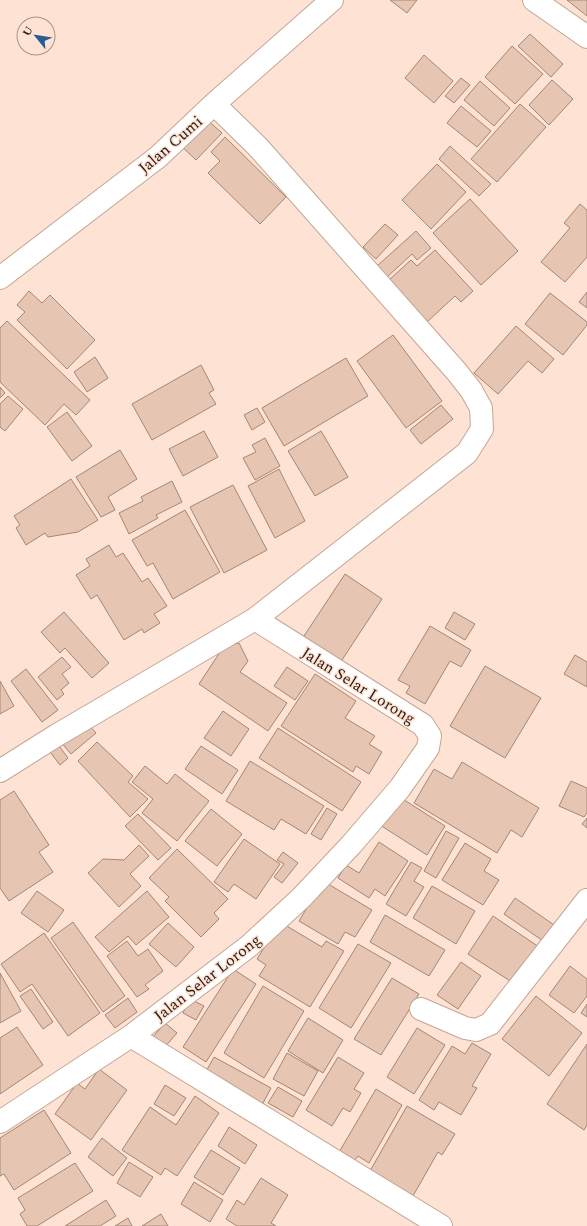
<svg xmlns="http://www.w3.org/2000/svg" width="587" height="1226" font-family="Spectral,serif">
<rect width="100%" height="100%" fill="#fee3d4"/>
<path fill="#e6c5b3" stroke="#a48675" d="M390,0H417L407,13Z
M567,0H587V16Z
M530,34L563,64L551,77L518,46Z
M512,46L543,74L515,104L485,77Z
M424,55L453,81L434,103L405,78Z
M461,78L470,85L454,103L445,96Z
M552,80L573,99L549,125L529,105Z
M480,81L510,108L494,126L464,100Z
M520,104L546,127L497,182L471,159Z
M461,106L491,131L477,147L447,123Z
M204,117L222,133L196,160L179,144Z
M225,137L286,197L260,224L208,173L220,161L211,152Z
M450,146L491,184L479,196L439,159Z
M437,164L466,192L431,229L402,200Z
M470,199L518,251L481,285L433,233Z
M580,204L587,210V257L565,282L541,262L570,228L564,223Z
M385,224L398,235L376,259L363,247Z
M416,231L431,248L417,260L412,254L387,277L377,266Z
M435,250L473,291L461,302L455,296L427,322L389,280L411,260L417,266Z
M29,291L42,303L50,295L95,340L67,369L17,320L25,312L17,305Z
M587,292V308L579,302Z
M550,293L587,322V325L563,355L525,324Z
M7,321L90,400L76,415L64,404L45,425L0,382V328Z
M516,326L554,359L542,373L528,361L498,394L474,373Z
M393,335L442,401L406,428L357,361Z
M95,357L108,378L87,392L74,372Z
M346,358L368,396L284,446L262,408Z
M201,365L214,390L209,393L216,404L152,440L132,404Z
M0,387L5,393L0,398Z
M8,396L23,409L5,431L0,427V404Z
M441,405L453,419L421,444L410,430Z
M257,408L265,422L252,430L244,415Z
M67,412L92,446L72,461L47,427Z
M204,431L218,457L183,476L169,449Z
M321,431L348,477L315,496L288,451Z
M265,438L280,466L255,480L243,458L256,452L252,445Z
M120,450L137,479L108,497L115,510L101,517L76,477Z
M279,469L305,521L275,538L248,486Z
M71,479L98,520L78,532L48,537L45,533L26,545L16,528L20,525L14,516Z
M172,481L182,502L156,515L158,518L129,534L119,513L143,501L141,497Z
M233,485L267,550L224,573L190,507Z
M185,510L220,572L173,599L153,563L147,566L132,540Z
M109,545L116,557L123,553L142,582L148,578L167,606L154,614L160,623L144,633L142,629L124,640L97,595L91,599L76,575L90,566L86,559Z
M345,574L382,599L340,663L302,639Z
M64,612L109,663L92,678L65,648L60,653L41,632Z
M454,612L475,624L465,640L445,628Z
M430,626L471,650L461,667L450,661L425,704L406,693L410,686L398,680Z
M239,643L248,661L240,672L287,703L268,731L199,684L224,646Z
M575,655L587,662V687L564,674Z
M62,657L71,667L62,674L69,683L61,690L64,694L57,700L38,677Z
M485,666L541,698L505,758L450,726Z
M287,667L308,681L295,700L274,686Z
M26,669L58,710L42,722L11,681Z
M315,674L356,701L345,718L375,736L369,744L382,752L369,774L356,766L353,772L281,726Z
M0,681L14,706L0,714Z
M223,711L249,729L231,756L204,738Z
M85,721L96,733L71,754L60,741Z
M278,728L361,782L342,811L259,758Z
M56,742L68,758L60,765L47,748Z
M97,742L133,776L128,782L148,799L130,817L78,761Z
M201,746L238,770L222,794L185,769Z
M250,761L324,806L306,834L281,819L274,830L226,801Z
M462,762L539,808L522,837L511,830L497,853L414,803L434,769L452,779Z
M145,766L167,784L175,774L209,801L177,841L142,813L153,799L132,782Z
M571,781L587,788V813L584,817L559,806Z
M14,791L49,845L39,852L53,872L9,901L0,888V800Z
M398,796L445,826L427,855L380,825Z
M327,808L337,814L321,840L311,834Z
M211,809L242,834L217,866L185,841Z
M138,814L171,848L158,860L125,826Z
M587,818V828L582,824Z
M446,831L459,838L436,878L424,871Z
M244,839L280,864L256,899L234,884L228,892L214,882Z
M379,842L408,861L385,896L375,889L369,898L338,878L346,865L359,873Z
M465,843L491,859L484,871L499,880L483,905L442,880Z
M139,845L149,856L130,874L141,886L119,907L88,873L103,859L124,860Z
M177,849L228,899L214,913L219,919L201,937L165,901L169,897L149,878Z
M283,852L298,863L282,883L274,877L284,864L277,860Z
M411,862L422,868L414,881L424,887L406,916L386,904Z
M323,881L372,910L355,937L345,932L338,944L299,921Z
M432,886L475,911L456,944L413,918Z
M37,891L64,910L48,932L21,913Z
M147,891L169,917L136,945L128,936L109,952L95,937Z
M515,898L557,927L546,943L504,914Z
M385,915L445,950L429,976L370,942Z
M493,916L542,949L518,986L468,954Z
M73,922L125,996L103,1012L51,938Z
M280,922L322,947L326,941L344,951L310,1007L259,976L266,965L257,959Z
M168,923L194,947L176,967L149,944Z
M44,933L100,1013L68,1036L32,984L20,992L1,964Z
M127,941L138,956L148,949L163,971L145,985L149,989L137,997L107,956Z
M358,944L391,963L351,1028L319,1008Z
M461,962L481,976L458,1009L437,995Z
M570,966L587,979V996L574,1013L549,995Z
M233,969L256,984L206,1062L183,1047Z
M0,973L21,1011L0,1023Z
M392,978L419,994L381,1055L354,1039Z
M263,986L304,1011L264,1078L224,1053Z
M31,989L53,1022L43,1029L20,996Z
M536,996L582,1033L549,1076L502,1039Z
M128,998L137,1012L115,1028L105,1015Z
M190,999L204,1006L196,1020L183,1013Z
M587,1004V1017L581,1013Z
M308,1018L343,1040L323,1073L288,1051Z
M165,1023L177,1033L164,1048L152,1038Z
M17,1027L43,1065L0,1094V1038Z
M417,1028L445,1045L414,1094L387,1077Z
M472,1043L491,1054L472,1086L477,1088L461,1115L439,1102L434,1110L419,1100L452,1046L465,1054Z
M587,1044V1125L584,1130L547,1104Z
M287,1053L318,1071L304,1096L273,1079Z
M214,1057L271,1088L261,1107L204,1075Z
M338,1057L364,1073L354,1089L361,1093L350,1112L343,1108L332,1126L306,1110Z
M99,1069L127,1090L91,1140L55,1114L77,1083L85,1089Z
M165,1085L186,1098L174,1116L154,1104Z
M278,1087L302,1101L293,1117L268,1103Z
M376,1089L402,1105L369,1163L358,1156L353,1163L338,1154Z
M195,1096L219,1113L177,1176L165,1168L161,1175L122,1150L150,1107L176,1125Z
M407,1106L455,1134L442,1155L438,1152L413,1196L370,1171Z
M44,1110L71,1153L14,1190L4,1174L0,1176V1138Z
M229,1127L257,1145L245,1164L218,1146Z
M102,1138L127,1158L113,1176L88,1157Z
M211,1150L240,1168L223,1195L194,1177Z
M129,1162L153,1177L140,1197L117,1183Z
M75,1163L93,1191L37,1226H27L20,1214L25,1210L18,1198Z
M261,1178L288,1195L271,1223L276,1226H237L226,1219L237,1200L244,1205Z
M194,1182L223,1200L210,1222L181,1204Z
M106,1200L116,1216L100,1226H65Z
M161,1214L168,1226H142Z
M128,1218L132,1226H115Z"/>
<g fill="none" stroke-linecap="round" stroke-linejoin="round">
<g stroke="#c4a593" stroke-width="24">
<path id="minor" d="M534,0L587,37
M214,104L258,147L456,371L471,390L481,408L482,429L467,453L255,619
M0,278L158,157L214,104L332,0
M0,771L57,735L255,619L423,725L430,736L428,748L400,788L351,845L301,898L249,946L131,1036
M421,1009L465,1028L476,1030L490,1024L587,900
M0,1122L131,1036L441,1226"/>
</g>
<use href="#minor" stroke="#fff" stroke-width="22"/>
</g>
<g text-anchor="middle" stroke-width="3" stroke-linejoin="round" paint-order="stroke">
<g font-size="16" fill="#2a1e17" stroke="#fee3d4">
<text transform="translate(170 144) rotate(-41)" y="6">Jalan Cumi</text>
<text transform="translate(359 685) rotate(32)" y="6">Jalan Selar Lorong</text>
<text transform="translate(207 977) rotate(-38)" y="6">Jalan Selar Lorong</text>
</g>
</g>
<g transform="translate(36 36) rotate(300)"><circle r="19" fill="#fee3d4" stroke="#a99488"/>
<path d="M0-3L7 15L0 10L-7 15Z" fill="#255d95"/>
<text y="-6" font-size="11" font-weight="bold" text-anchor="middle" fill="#2a1e17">U</text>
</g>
</svg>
